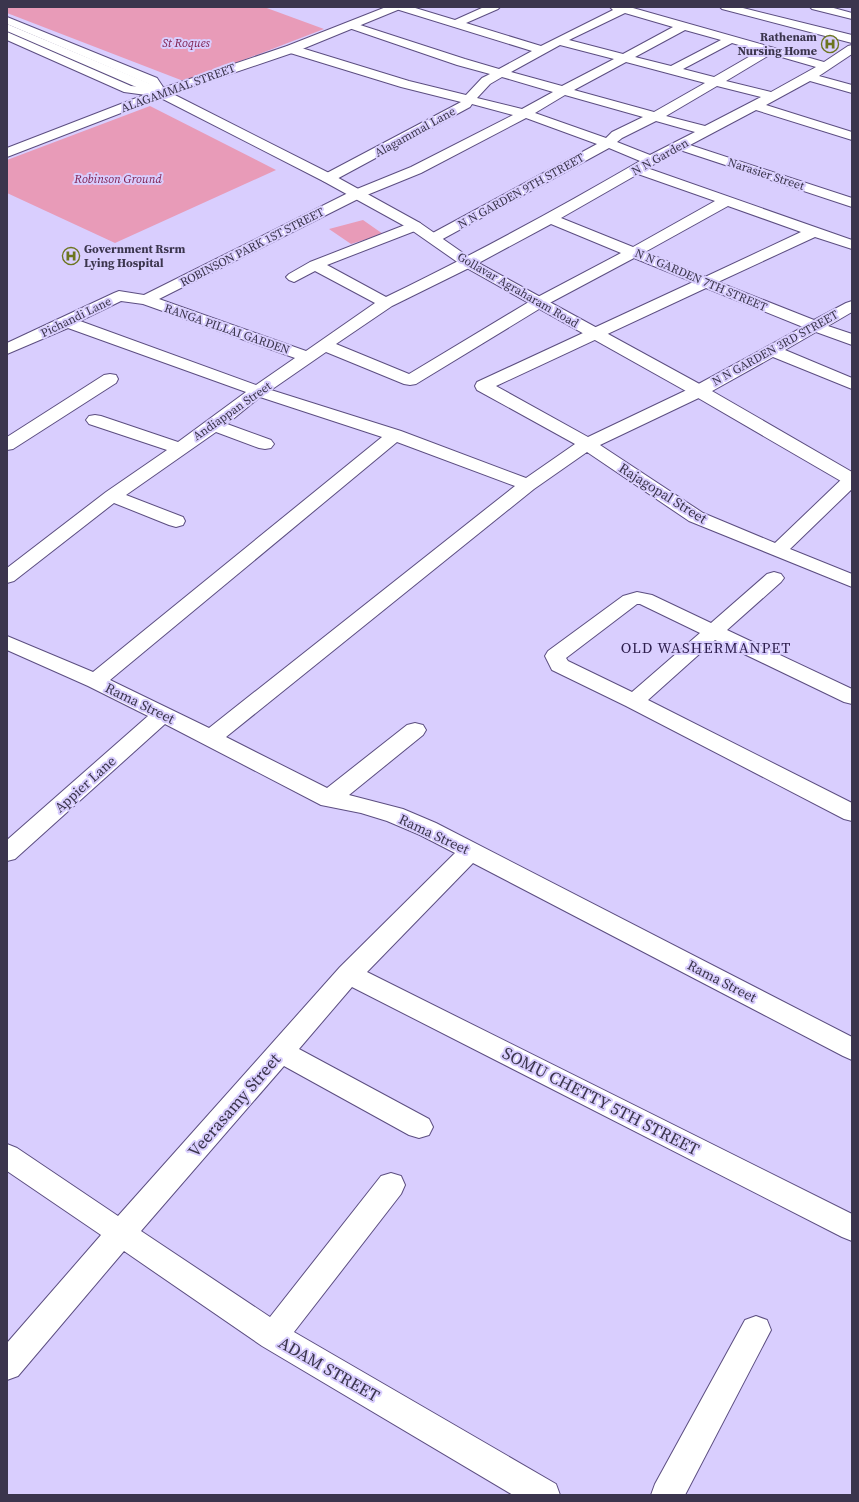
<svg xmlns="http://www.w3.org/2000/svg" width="859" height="1502" font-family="'Source Serif 4',serif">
<rect width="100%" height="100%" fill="#d9cefe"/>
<path fill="#e89bb8" d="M7,7H264L324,29L186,82L7,13Z
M150,106L276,170L115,243L7,193V160Z
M363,220L383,234L351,244L329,229Z"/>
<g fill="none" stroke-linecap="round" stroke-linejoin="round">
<g stroke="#5c4e81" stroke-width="2">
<path id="minor" d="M394,7H412L455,20L484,7H500L498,9L466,23L541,46L613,10L610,7H634L633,8L824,62L848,46L852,45V54L819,76L852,85V93L810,81L766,105L852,132V140L756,110L690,145L852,198V207L680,150L647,168L852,240V249L815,237L718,282L814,320L846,303L852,301V312L828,326L852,334V345L816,332L785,350L852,378V389L773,357L705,395L600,445L703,513L775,543L846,475L852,474V489L790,549L852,574V587L689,521L587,452L534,489L226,737L327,788L407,725L415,723L423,725L426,730L423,735L349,795L403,809L436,823L852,1037V1060L843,1056L473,863L367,972L852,1214V1241L842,1237L352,987L299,1049L429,1119L433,1127L429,1135L419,1138L409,1135L284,1066L141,1231L270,1317L381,1176L391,1173L401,1176L405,1185L401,1194L294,1332L556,1484L560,1495H513L262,1346L124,1251L18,1376L7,1380V1343L101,1235L7,1171V1144L17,1148L118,1216L340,967L455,853L420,835L387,821L361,813L321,805L165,724L15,859L7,861V840L148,716L88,686L7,650V636L93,672L382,437L260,397L227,424L271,440L274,444L271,448L265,449L259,448L216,432L126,495L183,517L185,521L183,525L176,527L169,525L114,503L14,581L7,583V568L106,492L167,450L89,424L86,420L89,416L95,415L101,416L178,442L246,392L68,328L7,354V343L114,293L119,291L144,295L352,191L411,167L513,115L472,104L470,107L333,181L328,182L323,181L321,178L323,175L461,102L401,87L287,52L285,49L287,46H295L409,81L466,95L482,78L490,74L457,65L346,27L344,25L346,23H354L465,59L499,69L532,51L396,9ZM625,13L673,27L623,54L569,40ZM685,30L721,40L671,66L635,57ZM732,43L759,51L714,77L683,69ZM560,45L614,59L562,86L511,72ZM771,54L816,67L771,92L726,81ZM626,62L705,83L654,112L574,90ZM502,77L553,92L522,109L477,98L490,84ZM717,86L761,97L705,126L666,116ZM565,95L643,117L612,132L606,138L535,113ZM526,118L597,144L429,235L427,238L429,241L434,242L439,241L609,148L640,161C557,209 473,255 386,297L327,265L420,229L422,226L420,223L415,222L410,223L310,262L289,274L286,277L289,280L294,282L315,271L375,303L306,351L159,299L362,197L421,173ZM656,121L695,132L650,155L617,142L622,138ZM638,174L715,201L633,247L561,218ZM728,206L801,232L705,277L645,252ZM551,224L621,253L532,300L409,374L336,344L392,306L473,266ZM634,258L693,282L477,382L475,386L477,390L575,444L526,478L401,431L271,390L326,352L404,384L410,385L416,384L544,306ZM706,288L803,327L693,387L588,437L496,386ZM121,301L143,304L295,358L256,385L80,321ZM397,442L515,486L209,728L110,680Z
M720,7H739L852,35V43L722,9Z
M810,7H830L852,13V19L812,9Z
M7,17L157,78L167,93L165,96L161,97L124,92L7,40V32L131,86L151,88L149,84L7,24Z
M110,374L116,375L118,379L116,383L13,449L7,450V437L104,375Z
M774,572L781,574L784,578L781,582L727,630L852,689V704L844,702L715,640L648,700L852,803V821L844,819L626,706L552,670L545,656L548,651L623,596L637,592L652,595L711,623L767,574ZM637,604H640L700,633L632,692L568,661L566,658Z
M756,1316L767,1320L771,1330L685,1495H651L655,1484L745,1320Z"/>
</g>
<g stroke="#5c4e81" stroke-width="2">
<path id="tertiary" d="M7,24L165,90L333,175L420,223L473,260L705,387L852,472V485L846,484L693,395L463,266L410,229L323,181L157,96L7,31Z"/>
</g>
<g stroke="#5c4e81" stroke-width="2">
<path id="secondary" d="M386,7H402L400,9L295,52L165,96L7,157V148L157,90L287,46Z"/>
</g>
<use href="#minor" fill="#fff" fill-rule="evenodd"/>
<use href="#tertiary" fill="#fff" fill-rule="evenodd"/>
<use href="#secondary" fill="#fff" fill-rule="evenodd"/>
</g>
<defs>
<g id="hospital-ring" transform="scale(0.9)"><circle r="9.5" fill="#d9cefe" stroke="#6c751f" stroke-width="1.5"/><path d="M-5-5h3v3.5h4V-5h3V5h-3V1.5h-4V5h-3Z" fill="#6c751f"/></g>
</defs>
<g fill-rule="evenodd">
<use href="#hospital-ring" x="830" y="44"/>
<use href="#hospital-ring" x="71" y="256"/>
</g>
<g text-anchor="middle" stroke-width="4" stroke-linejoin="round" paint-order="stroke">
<g font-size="12" font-weight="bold" fill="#3b354d" stroke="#d9cefe" text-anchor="end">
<text x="817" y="41">Rathenam<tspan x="817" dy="14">Nursing Home</tspan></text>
<text x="84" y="253" text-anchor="start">Government Rsrm<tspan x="84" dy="14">Lying Hospital</tspan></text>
</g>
<g font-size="12" font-style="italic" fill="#7d1c4c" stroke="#d9cefe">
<text x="186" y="47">St Roques</text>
<text x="118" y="183">Robinson Ground</text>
</g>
<g font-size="12" fill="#3b354d" stroke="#d9cefe">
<text transform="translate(178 88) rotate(-20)" y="4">ALAGAMMAL STREET</text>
<text transform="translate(415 132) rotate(-29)" y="4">Alagammal Lane</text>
<text transform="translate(660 157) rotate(-29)" y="4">N N Garden</text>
<text transform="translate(766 174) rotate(18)" y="4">Narasier Street</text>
<text transform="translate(521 191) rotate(-29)" y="4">N N GARDEN 9TH STREET</text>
<text transform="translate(252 247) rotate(-27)" y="4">ROBINSON PARK 1ST STREET</text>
<text transform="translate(701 280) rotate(23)" y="4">N N GARDEN 7TH STREET</text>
<text transform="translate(518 290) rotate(30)" y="4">Gollavar Agraharam Road</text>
<text transform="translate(76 317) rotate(-26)" y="4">Pichandi Lane</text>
<text transform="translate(227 329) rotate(19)" y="4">RANGA PILLAI GARDEN</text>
<text transform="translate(775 348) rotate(-29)" y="4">N N GARDEN 3RD STREET</text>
<text transform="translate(232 411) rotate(-35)" y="4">Andiappan Street</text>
</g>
<g font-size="14" fill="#3b354d" stroke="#d9cefe">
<text transform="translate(663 493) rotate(32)" y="5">Rajagopal Street</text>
<text transform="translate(140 703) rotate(26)" y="5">Rama Street</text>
<text transform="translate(85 784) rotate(-42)" y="5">Appier Lane</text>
<text transform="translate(434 834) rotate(25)" y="5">Rama Street</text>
<text transform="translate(722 981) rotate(27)" y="5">Rama Street</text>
</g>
<g font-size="15" letter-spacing="1" fill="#2d1e4d" stroke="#d9cefe">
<text x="706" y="653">OLD WASHERMANPET</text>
</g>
<g font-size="17" fill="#3b354d" stroke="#d9cefe">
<text transform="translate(601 1101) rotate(27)" y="6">SOMU CHETTY 5TH STREET</text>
<text transform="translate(234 1105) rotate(-49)" y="6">Veerasamy Street</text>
<text transform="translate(329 1369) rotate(30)" y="6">ADAM STREET</text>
</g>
</g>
<rect width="859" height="1502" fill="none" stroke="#3b354d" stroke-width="16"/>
</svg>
